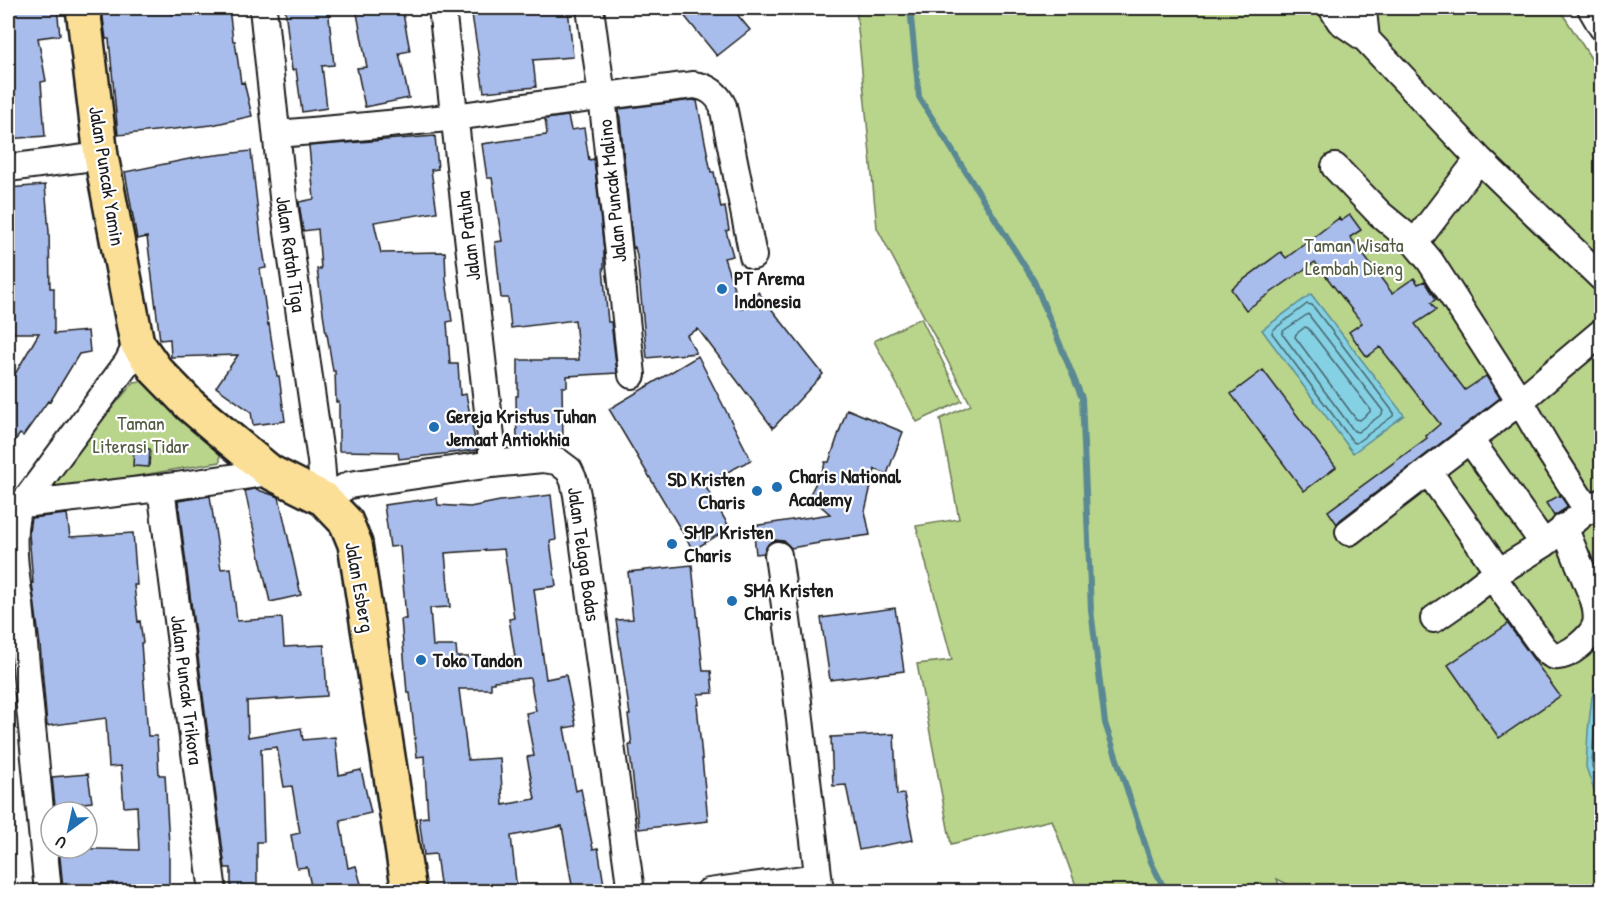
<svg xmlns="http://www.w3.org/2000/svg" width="1609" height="899" font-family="'Patrick Hand',sans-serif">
<rect width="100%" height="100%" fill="#fff"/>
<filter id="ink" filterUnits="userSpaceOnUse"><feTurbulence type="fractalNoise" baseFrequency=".0167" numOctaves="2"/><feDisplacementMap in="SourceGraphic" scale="12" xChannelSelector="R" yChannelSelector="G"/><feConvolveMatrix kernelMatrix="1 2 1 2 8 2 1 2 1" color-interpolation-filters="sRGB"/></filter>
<g filter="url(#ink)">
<path fill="#b9d48b" stroke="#6a7854" stroke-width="1.5" d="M856,8H1565L1560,10L1594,63L1602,69L1601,891L1303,892L1277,879L1281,891H1078L1052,820L951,844L917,664L952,660L916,526L959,519L940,419L971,405L877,228Z
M921,318L962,401L917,422L874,341Z
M141,381L220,454V462L53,490L50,481L134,382Z"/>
<path fill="#84d1e4" stroke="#5a8994" stroke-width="1.5" d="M1311,294L1404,415L1353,453L1262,330Z
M1601,671L1602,806H1601L1598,802L1586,767L1588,731L1592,697Z"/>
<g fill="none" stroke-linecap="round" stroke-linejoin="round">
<path stroke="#46646c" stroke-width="1.5" d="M1307,304L1312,305L1394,413L1393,416L1356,443L1353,442L1272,333L1273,330Z
M1308,314L1383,411L1382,414L1358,432L1354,431L1283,335V331Z
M1305,327L1308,328L1370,409V412L1360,420L1356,419L1295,337L1296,334Z
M1602,689L1598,699L1594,732L1592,766L1602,794"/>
<path stroke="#5a8994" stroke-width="6" d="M910,8L919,97L1034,281L1082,398L1091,610L1105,723L1151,862L1166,892"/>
</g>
<path fill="#a9bdec" stroke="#1c1c1c" stroke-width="1.5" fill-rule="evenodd" d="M8,8H57L60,35L38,38L46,81L41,82L45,136L8,139Z
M136,8H170L171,14L229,8L233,41H235L241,83L244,82L252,116L212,125L118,135L109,39H106L102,11Z
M285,8H328L334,65L322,66L327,108L302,112L296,69L292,70Z
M356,8H402L410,51L399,53L409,98L365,107L357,68L367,67Z
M471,8H568L573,57L533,60L536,87L484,92Z
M678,8H732L750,30L717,56Z
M693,100L697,101L711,172H714L721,208L725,207L729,230L726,231L733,256L724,258L741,309L758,292L823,374L773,428L698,329L687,335L696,353L647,358L637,256L635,247L633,248L619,109Z
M568,116L571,130L584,128L589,160L594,159L604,251V268H603L608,322H611L617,373L567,376V387H562L563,441L517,442L516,396H518V360H579L575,320L511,328L508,298H501L495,242L502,241L492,178H487L482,144L546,135L547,133L545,119Z
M435,136L438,169L431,170L437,212L374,222L381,253L445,252L446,280L452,321L447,322L450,364H458L460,395L466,394L477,450L399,459L398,452L339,451V402H336L335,371H333L327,334H326L317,269H321L318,229L303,231L299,202L314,199L309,146Z
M251,151L261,239L266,268L260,269L268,325L269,324L277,376H279L285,421L253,425L251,412L216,387L238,355L171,357L170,339L160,340L147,237L137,239L125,172L199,157Z
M45,185L49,232L50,288H54V334L88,331L90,352L79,354L50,402L48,401L23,436L20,434L8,449V386L39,333H8V188Z
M1350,215L1361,230L1350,237L1392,293L1414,278L1418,284L1425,281L1436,299L1431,303L1436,310L1415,324L1465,390L1486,376L1500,398L1340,520L1337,524L1328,511L1427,438L1426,436L1440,424L1380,347L1367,357L1349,332L1362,323L1315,262L1246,310L1231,289L1281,252L1286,258L1339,218L1341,221Z
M698,356L751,460L704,484L730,528L693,550L609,409Z
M1263,370L1336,467L1304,491L1231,394Z
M847,409L903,432L887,474L875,469L865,511L870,535L819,542V543L791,548L784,541L775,540L768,544L764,553L756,554L753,526L830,514L809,496L824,467L825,462H829Z
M134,448L150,449L149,467L133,466Z
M255,489L279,497L301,595L270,602L245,491Z
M551,495L556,540L550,541L556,586L534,589L546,679L566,675L576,726L564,728L576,791L581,789L593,849L598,848L605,891H573L562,826L511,836L517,891H441L436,854L424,855L419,818L428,817L424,756L417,757L410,693H407L401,619H406L400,546L390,547L384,505L437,498L438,505L470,507L500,501ZM504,549L514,618L509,619L515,657H457L456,646H433L430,608L450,607L445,553ZM530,678L536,711L526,713L534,756L527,757L535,799L503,805L500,758L468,760L459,689H491V683H494V681Z
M1560,495L1568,507L1554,516L1546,503Z
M210,496L221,569L231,568L237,621L282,618L284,647L324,645L327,696L247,701L248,737L301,728L303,740L335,737L339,775L361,770L371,813L340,820L348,868L356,866L363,891H312L307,867L297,868L291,835L300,833L292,786L284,787L277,747L261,749L264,842H257V891H231V868H225L178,501Z
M67,514L70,537L133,533L137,585H134L138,622L140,621L143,643H141L148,736H157L159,775H165L169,845V890H113V883L63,888L59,848L139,850L137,806L124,807L121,766L109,767L106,718L47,726L40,645L32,583H33L29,534L30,524L31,518Z
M692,565L703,671H711L713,693L698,694L699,705H697L708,821L639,829L629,745H632L628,715H630L616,620L633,619L628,572Z
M895,608L904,671L830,680L821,618Z
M1508,624L1560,696L1499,738L1448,665Z
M894,734L897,795L904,794L913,840L859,850L846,785L833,786L831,737Z
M88,774L92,802L55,806L52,777Z"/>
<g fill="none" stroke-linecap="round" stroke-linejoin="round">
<g stroke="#1c1c1c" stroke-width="30">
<path id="minor" d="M263,8L283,197L321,461L324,499L349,485L492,464L542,459L557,461L569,470L574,481L577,495L631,892
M442,8L492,446V464
M590,8L602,96L632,375
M1332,8L1340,21L1366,39L1479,159L1602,278
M1361,8L1363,11L1366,39
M1591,8L1602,27
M277,134C336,129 396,124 454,117C534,106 614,94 694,85C708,87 717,93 723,106L753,256
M1335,167L1380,214L1415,243
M8,168L101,156
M1602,332L1520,401L1548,449L1588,511L1602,502
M1470,440L1544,544
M1428,471L1499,572
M161,488L213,892
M23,504L176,486L270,472
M1349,532L1520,401L1430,261L1415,243L1479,159
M778,555L796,685L820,892
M1492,576L1543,647C1546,650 1550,655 1555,656C1568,658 1592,637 1596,624C1598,616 1596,608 1594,600L1564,527
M1434,619L1457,603L1492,576L1544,544L1578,518
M48,892L20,604C16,580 10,535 17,512L128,362L137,343
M709,892L818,877"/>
</g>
<g stroke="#1c1c1c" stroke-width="38">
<path id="major" d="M83,8L101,156L137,343L156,370L190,405L230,439L270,472L324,499L346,522L355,544L409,892"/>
</g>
<use href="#minor" stroke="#fff" stroke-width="26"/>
<use href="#major" stroke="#fbdf96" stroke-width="33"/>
</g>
</g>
<g fill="#1f6fb2" stroke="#fff" stroke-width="2">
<circle cx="722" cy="289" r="6"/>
<circle cx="434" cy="427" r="6"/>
<circle cx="777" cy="487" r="6"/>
<circle cx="757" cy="491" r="6"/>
<circle cx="672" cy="544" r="6"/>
<circle cx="732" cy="601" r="6"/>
<circle cx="421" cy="660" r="6"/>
</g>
<g text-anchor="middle" stroke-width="4.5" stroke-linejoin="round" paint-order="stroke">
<g font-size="20" fill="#1c1c1c" stroke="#fff">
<text transform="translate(107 176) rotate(81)" y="7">Jalan Puncak Yamin</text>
<text transform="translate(612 191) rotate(-96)" y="7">Jalan Puncak Malino</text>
<text transform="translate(468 236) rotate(-97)" y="7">Jalan Patuha</text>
<text transform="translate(291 254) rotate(82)" y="7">Jalan Ratah Tiga</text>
<text transform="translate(584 554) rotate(82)" y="7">Jalan Telaga Bodas</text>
<text transform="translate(360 587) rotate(80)" y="7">Jalan Esberg</text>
<text transform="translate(187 690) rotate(83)" y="7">Jalan Puncak Trikora</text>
</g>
<g font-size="20" fill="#535c43" stroke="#fff">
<text x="1354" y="252">Taman Wisata<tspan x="1354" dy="23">Lembah Dieng</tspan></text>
<text x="141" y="430">Taman<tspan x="141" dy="23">Literasi Tidar</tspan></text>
</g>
<g font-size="20" font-weight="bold" fill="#1c1c1c" stroke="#fff" text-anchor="start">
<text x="734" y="285">PT Arema<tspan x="734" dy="23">Indonesia</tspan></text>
<text x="446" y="423">Gereja Kristus Tuhan<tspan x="446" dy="23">Jemaat Antiokhia</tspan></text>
<text x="789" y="483">Charis National<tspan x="789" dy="23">Academy</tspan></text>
<text x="745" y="486" text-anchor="end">SD Kristen<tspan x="745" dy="23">Charis</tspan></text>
<text x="684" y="539">SMP Kristen<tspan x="684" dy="23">Charis</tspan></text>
<text x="744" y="597">SMA Kristen<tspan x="744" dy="23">Charis</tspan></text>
<text x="433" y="667">Toko Tandon</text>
</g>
</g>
<rect width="1609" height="899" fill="none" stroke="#fff" stroke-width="30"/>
<rect x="15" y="15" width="1579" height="869" fill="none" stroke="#1c1c1c" stroke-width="2" filter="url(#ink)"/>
<g transform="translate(69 830) rotate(213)"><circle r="28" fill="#ffffff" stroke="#a4a4a4" stroke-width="1.5"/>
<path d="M0-4.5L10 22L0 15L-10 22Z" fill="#1f6fb2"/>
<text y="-9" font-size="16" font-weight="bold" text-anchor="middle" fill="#1c1c1c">U</text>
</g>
</svg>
